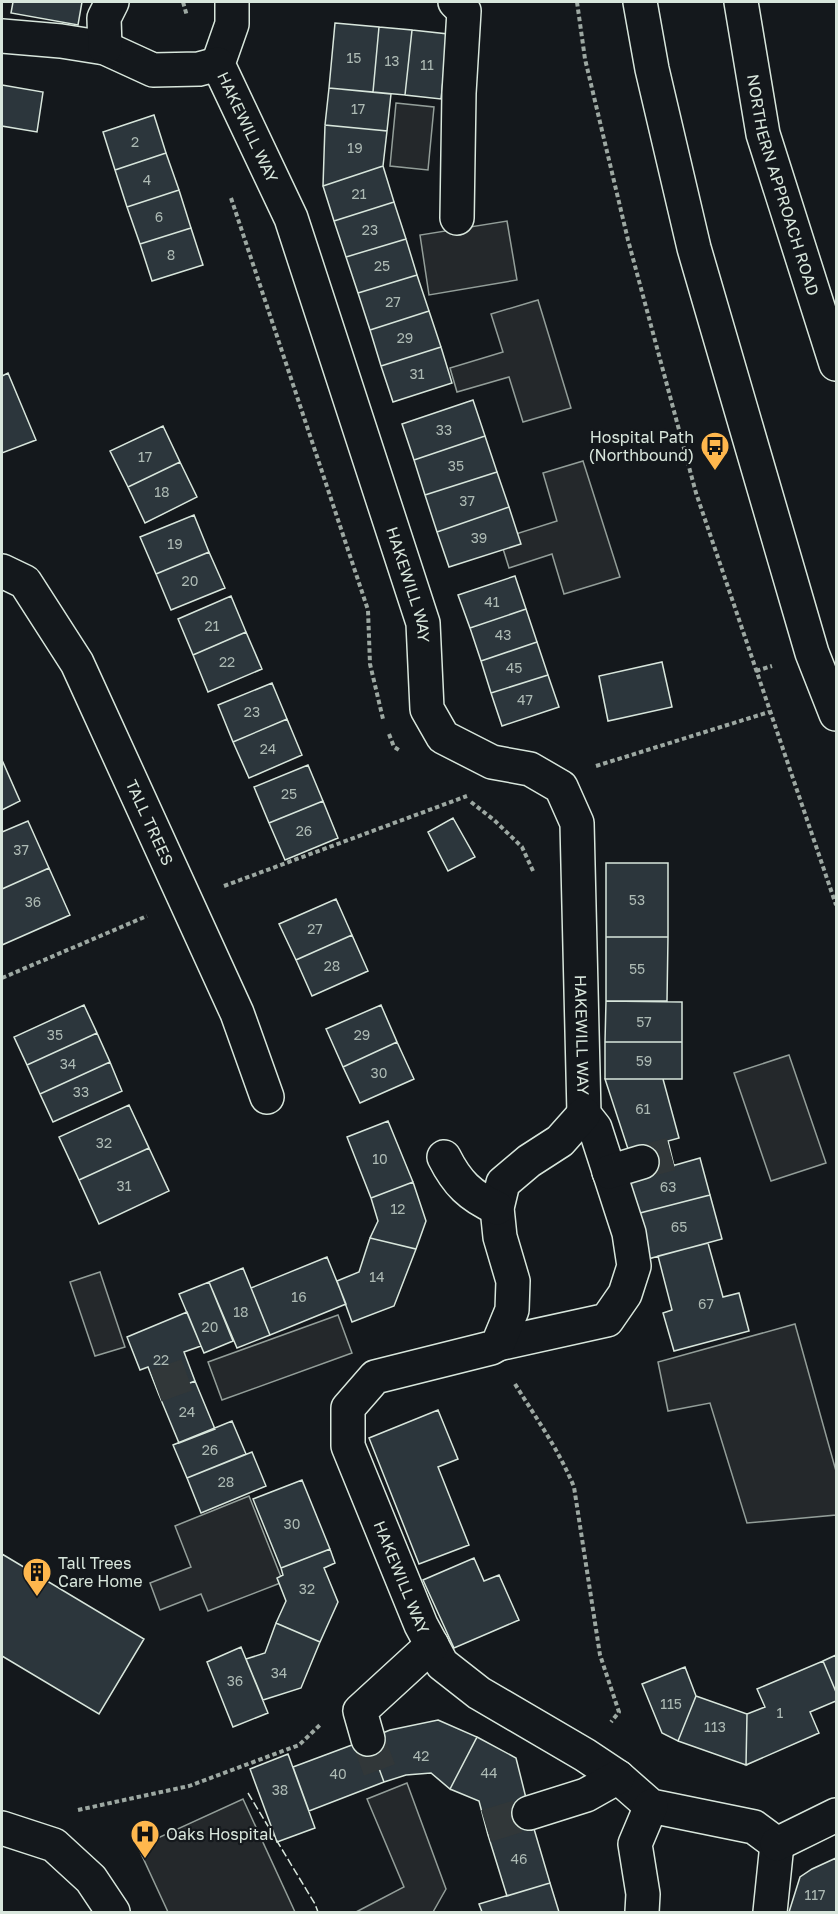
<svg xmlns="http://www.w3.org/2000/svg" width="838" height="1914" font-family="'Golos Text',sans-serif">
<rect width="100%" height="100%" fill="#14181c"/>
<path fill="#24282b" stroke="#939e99" stroke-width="1.5" d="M396,103L434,107L428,170L390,166Z
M507,221L517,280L429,295L420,235Z
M538,300L571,408L523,422L509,377L457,392L450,368L503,352L491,314Z
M583,461L620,577L564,594L552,554L509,568L500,539L557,521L543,473Z
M789,1055L826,1163L771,1181L734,1073Z
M100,1272L125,1347L95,1356L70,1282Z
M338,1315L352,1353L222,1400L208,1362Z
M795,1324L836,1471V1515L747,1523L710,1403L668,1411L658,1362Z
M249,1496L283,1582L208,1611L201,1594L160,1610L150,1583L191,1567L175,1526Z
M407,1783L446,1889L433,1912H356L404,1887L367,1799Z
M243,1799L295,1912H168L138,1847Z"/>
<path fill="#2c363c" stroke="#d8e6dc" stroke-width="1.5" d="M13,2H82L78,25L11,13Z
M335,23L379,27L373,92L329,88Z
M379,27L412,30L405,95L373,92Z
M412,30L448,34L441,99L405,95Z
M2,85L43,92L37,132L2,126Z
M329,88L391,94L387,131L325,125Z
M154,115L166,153L115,170L103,132Z
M325,125L387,131L383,166L323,186Z
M166,153L179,190L127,207L115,170Z
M383,166L394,202L334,221L323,186Z
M179,190L191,228L140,244L127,207Z
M394,202L406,239L346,257L334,221Z
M191,228L203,265L152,281L140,244Z
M406,239L417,275L358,293L346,257Z
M417,275L429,311L370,330L358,293Z
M429,311L441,347L381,366L370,330Z
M441,347L452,383L393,402L381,366Z
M8,373L36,440L2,453V376Z
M473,400L485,436L414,460L402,424Z
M163,426L180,462L128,487L110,451Z
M485,436L497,472L425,495L414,460Z
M180,462L197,497L145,523L128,487Z
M497,472L509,507L437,532L425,495Z
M509,507L521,544L449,567L437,532Z
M194,515L209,552L156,574L140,537Z
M209,552L225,588L171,610L156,574Z
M515,576L526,609L470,628L458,595Z
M231,596L246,632L193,655L178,619Z
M526,609L537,642L481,661L470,628Z
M246,632L262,669L208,692L193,655Z
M537,642L548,675L491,693L481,661Z
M662,662L672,707L608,721L599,676Z
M548,675L559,707L502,726L491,693Z
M272,683L287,719L233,742L218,705Z
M287,719L302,755L249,778L233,742Z
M2,760L20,801L2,810Z
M308,765L323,801L269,823L254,787Z
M323,801L338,838L285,860L269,823Z
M453,818L475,857L448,871L428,832Z
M28,821L49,868L2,889V832Z
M606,863H668V937H606Z
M49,868L70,915L2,945V889Z
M336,899L352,935L296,960L279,924Z
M352,935L368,971L312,996L296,960Z
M606,937H668L667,1001H606Z
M606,1001L682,1002V1042H605Z
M84,1005L97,1033L27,1065L14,1037Z
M381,1005L397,1042L343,1067L326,1029Z
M97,1033L110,1062L40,1094L27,1065Z
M397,1042L414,1079L360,1103L343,1067Z
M605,1042H682V1079H605Z
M110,1062L122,1091L53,1122L40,1094Z
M605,1079H663L679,1138L668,1141L674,1166L646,1174L629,1152Z
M129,1105L149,1148L79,1180L59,1137Z
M388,1121L413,1182L371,1198L347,1137Z
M149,1148L169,1191L99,1224L79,1180Z
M700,1158L710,1195L636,1214L626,1179Z
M413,1182L426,1221L416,1249L370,1238L378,1221L371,1198Z
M710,1195L722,1239L648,1259L636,1214Z
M370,1238L416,1249L394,1306L352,1322L337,1281L359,1272Z
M708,1243L723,1297L739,1293L749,1331L674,1351L663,1313L672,1310L658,1256Z
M327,1257L346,1304L270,1335L251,1288Z
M243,1268L270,1335L237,1348L209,1282Z
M209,1282L233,1341L204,1353L179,1294Z
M187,1312L201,1346L184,1352L195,1381L159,1395L148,1367L140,1370L127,1337Z
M195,1381L215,1429L179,1443L159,1395Z
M438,1410L458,1459L438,1467L469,1545L419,1564L369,1438Z
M232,1421L246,1454L187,1478L173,1445Z
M252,1452L266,1486L201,1513L187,1478Z
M302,1480L330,1549L281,1568L253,1499Z
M330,1549L335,1563L324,1568L338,1602L320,1642L276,1623L286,1601L277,1578L283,1575L281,1568Z
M2,1554L144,1639L99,1714L2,1656Z
M474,1558L484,1581L499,1575L519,1620L454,1648L423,1580Z
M276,1623L320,1642L301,1688L263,1700L246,1659L265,1653Z
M241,1647L268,1713L233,1727L207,1662Z
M836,1655V1692L823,1661Z
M823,1661L836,1692V1701L810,1712L819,1733L746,1765L747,1714L765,1707L757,1689Z
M685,1667L696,1696L678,1741L662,1733L642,1684Z
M696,1696L747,1714L746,1765L678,1741Z
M438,1720L477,1737L450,1789L431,1773L406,1775L384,1782L368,1739L390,1730Z
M477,1737L516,1758L532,1822L488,1835L479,1801L450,1789Z
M368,1739L384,1782L309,1811L293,1767Z
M288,1754L315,1828L277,1842L250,1769Z
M532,1822L550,1883L507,1896L488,1835Z
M836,1858V1912H789L800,1877L812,1869Z
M550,1883L559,1912H482L479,1904Z"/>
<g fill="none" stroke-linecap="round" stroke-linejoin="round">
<path stroke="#313739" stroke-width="33" stroke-dasharray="33 16" stroke-linecap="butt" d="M642,1162L671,1154
M156,1386L192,1373
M368,1739L384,1782
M486,1826L529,1813"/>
<g stroke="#d8e6dc" stroke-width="36">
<g id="minor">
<path id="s1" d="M232,2V24L218,64L291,218L423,623L427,709L443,737L492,762L530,769L561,787L577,823L584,1114L595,1128L629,1233L634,1266L625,1294L607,1320L498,1344"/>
<path d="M455,2L464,11L459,93L457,218"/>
<path d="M640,2L652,69L694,248L812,653L836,714"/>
<path d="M2,36L61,41L105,48L153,70L199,69L218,64"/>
<path d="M105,48L104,18L112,2"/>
<path id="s2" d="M2,571L25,582L77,663L237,1013L267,1097"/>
<path id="s3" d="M584,1114L560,1141L529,1161L503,1183L497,1208L500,1237L513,1281L512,1310L498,1344L491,1348L375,1377L348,1408V1446L421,1625L442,1664L479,1693L585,1755L618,1777L651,1806L754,1827L777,1844L770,1912"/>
<path d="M444,1157C457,1183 470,1196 497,1208"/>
<path d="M609,1172L642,1162"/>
<path d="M368,1739L360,1711L432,1645"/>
<path d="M529,1813L586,1795L618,1777"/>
<path d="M2,1828L54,1845L91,1879L113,1912"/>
<path d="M777,1844L836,1815"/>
<path d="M642,1912L643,1894L635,1844L651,1806"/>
</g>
</g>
<g stroke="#d8e6dc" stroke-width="36">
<g id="major">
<path id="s4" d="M741,2L763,134L836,364"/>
</g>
</g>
<path stroke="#9da8a2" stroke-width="4" stroke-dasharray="4.5 3" stroke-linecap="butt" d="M183,2L187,16
M577,2L585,59L628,240L696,493L836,905
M231,198L368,610L370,664L383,719
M756,671L772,666
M389,734L394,747L399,750
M596,766L769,712
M471,802L494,820L522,847L533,871
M224,886L467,796
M2,978L147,916
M515,1384C536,1418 559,1450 574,1487L600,1655L619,1712L611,1722
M78,1810L189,1786L299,1745L320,1725"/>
<use href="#minor" stroke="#14181c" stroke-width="33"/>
<use href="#major" stroke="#14181c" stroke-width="33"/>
<path stroke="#d8e6dc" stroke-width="1.5" stroke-dasharray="8 3" stroke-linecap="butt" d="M248,1793L315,1904L318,1912"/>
</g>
<defs>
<g id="bus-pin" transform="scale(1.5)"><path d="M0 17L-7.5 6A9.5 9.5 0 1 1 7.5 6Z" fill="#ffb74d" stroke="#14181c"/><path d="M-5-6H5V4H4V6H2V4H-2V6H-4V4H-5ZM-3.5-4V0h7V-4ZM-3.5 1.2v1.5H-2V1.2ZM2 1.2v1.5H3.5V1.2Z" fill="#111"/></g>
<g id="building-pin" transform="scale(1.5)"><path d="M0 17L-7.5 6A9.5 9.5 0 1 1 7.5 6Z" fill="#ffb74d" stroke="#14181c"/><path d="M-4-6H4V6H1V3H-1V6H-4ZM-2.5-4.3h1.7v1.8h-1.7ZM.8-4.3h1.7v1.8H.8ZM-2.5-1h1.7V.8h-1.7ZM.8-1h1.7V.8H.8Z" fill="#111"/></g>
<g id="hospital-pin" transform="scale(1.5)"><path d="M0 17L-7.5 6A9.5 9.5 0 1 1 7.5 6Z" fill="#ffb74d" stroke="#14181c"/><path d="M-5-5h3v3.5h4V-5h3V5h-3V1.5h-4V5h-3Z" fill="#111"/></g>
</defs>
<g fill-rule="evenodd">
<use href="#bus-pin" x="715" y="446"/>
<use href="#building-pin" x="37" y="1572"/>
<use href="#hospital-pin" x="145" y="1834"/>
</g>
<g text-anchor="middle" stroke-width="4.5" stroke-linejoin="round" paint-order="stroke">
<g font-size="14" fill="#adbab4">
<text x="354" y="63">15</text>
<text x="392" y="66">13</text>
<text x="427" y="70">11</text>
<text x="358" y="114">17</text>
<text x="135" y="147">2</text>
<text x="355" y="153">19</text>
<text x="147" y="185">4</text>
<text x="359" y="199">21</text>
<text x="159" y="222">6</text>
<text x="370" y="235">23</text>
<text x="171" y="260">8</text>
<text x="382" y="271">25</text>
<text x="393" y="307">27</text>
<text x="405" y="343">29</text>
<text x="417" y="379">31</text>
<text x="444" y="435">33</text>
<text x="145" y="462">17</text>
<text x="456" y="471">35</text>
<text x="162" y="497">18</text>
<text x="467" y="506">37</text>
<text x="479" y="543">39</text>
<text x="175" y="549">19</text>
<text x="190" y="586">20</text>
<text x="492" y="607">41</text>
<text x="212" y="631">21</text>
<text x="503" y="640">43</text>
<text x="227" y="667">22</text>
<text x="514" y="673">45</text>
<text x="525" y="705">47</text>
<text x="252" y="717">23</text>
<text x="268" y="754">24</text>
<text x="289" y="799">25</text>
<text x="304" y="836">26</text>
<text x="21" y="855">37</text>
<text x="637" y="905">53</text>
<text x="33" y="907">36</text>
<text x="315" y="934">27</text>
<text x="332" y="971">28</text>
<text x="637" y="974">55</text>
<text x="644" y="1027">57</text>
<text x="55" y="1040">35</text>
<text x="362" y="1040">29</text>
<text x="644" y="1066">59</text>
<text x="68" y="1069">34</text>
<text x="379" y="1078">30</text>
<text x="81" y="1097">33</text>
<text x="643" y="1114">61</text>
<text x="104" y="1148">32</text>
<text x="380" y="1164">10</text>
<text x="124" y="1191">31</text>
<text x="668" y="1192">63</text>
<text x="398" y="1214">12</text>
<text x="679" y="1232">65</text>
<text x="377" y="1282">14</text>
<text x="299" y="1302">16</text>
<text x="706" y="1309">67</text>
<text x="241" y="1317">18</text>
<text x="210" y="1332">20</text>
<text x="161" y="1365">22</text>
<text x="187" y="1417">24</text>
<text x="210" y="1455">26</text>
<text x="226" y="1487">28</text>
<text x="292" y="1529">30</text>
<text x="307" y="1594">32</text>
<text x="279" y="1678">34</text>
<text x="235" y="1686">36</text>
<text x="671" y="1709">115</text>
<text x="780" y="1718">1</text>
<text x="715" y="1732">113</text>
<text x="421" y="1761">42</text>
<text x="489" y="1778">44</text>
<text x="338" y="1779">40</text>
<text x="280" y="1795">38</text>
<text x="519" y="1864">46</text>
<text x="815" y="1900">117</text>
</g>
<g font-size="16" fill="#d8e6dc" stroke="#14181c">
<text dy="6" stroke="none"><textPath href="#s1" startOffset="134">HAKEWILL WAY</textPath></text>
<text dy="6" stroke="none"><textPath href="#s4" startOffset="188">NORTHERN APPROACH ROAD</textPath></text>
<text dy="6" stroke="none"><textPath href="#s1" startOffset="620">HAKEWILL WAY</textPath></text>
<text dy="6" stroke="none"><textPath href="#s2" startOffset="297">TALL TREES</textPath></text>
<text dy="6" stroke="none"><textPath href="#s1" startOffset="1160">HAKEWILL WAY</textPath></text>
<text dy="6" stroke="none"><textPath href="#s3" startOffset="622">HAKEWILL WAY</textPath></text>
</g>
<g font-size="16" fill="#d8e6dc" stroke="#14181c" text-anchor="start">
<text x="694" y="443" text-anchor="end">Hospital Path<tspan x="694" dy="18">(Northbound)</tspan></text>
<text x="58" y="1569">Tall Trees<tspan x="58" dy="18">Care Home</tspan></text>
<text x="166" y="1840">Oaks Hospital</text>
</g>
</g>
<rect width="838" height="1914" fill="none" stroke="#d8e6dc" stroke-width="6"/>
</svg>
